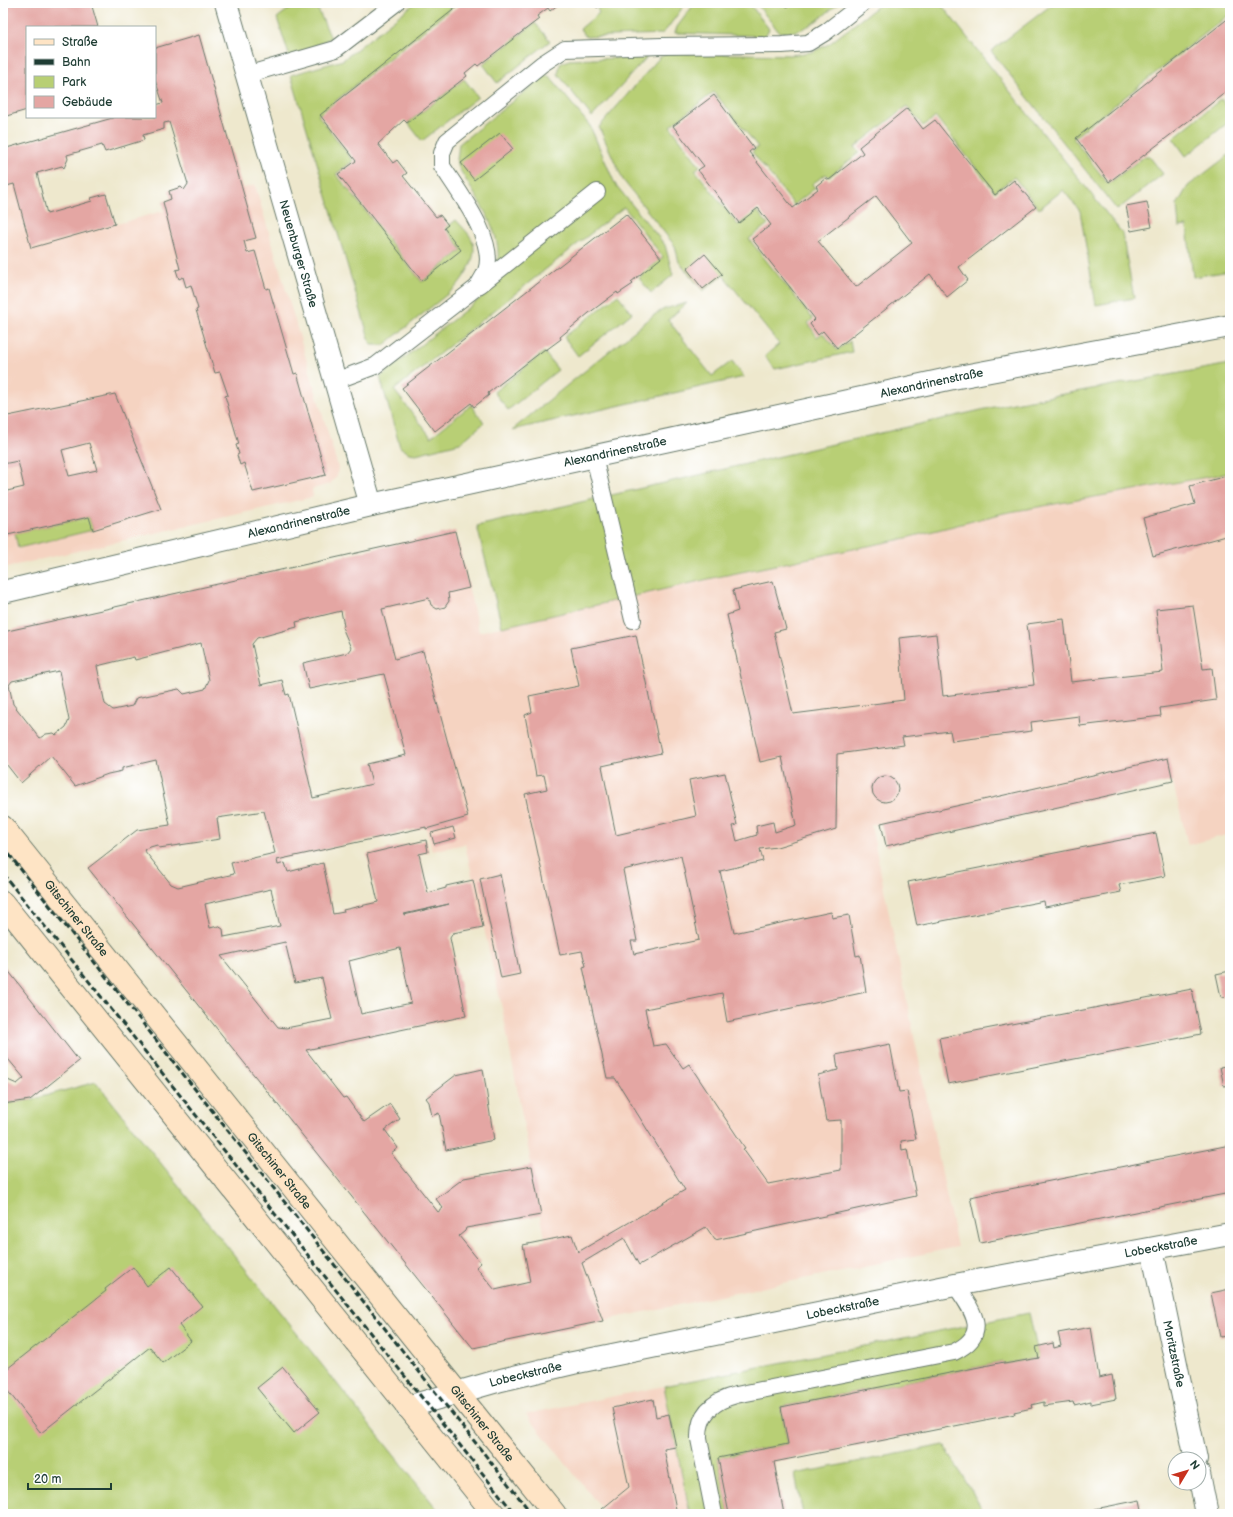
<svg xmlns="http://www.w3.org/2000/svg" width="1233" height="1517" font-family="'Balsamiq Sans',sans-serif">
<rect width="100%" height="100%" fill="#fff"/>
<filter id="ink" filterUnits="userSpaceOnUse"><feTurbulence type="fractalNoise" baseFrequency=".025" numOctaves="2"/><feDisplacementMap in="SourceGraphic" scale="8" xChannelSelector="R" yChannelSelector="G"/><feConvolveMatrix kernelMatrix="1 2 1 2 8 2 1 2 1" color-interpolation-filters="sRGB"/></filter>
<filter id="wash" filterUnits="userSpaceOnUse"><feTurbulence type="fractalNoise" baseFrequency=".012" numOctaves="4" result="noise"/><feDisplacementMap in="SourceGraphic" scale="16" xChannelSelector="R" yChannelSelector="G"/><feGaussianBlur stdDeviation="0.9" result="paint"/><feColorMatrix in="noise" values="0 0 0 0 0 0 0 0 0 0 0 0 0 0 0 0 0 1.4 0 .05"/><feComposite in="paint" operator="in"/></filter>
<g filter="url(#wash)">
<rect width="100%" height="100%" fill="#eee8cd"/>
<path fill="#f5d3c1" d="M3,147L32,248L255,185L338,467L337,476L330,484L312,489L313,497L3,568Z
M1230,473V834L1188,845L1167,758L871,825L957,1247L562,1329L502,1008L465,844L432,851L384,674L347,556L455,531L479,632L717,577L902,539L1004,513Z
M664,1386L690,1514H606L526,1414Z"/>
<path fill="#b8cf74" stroke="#6c8654" d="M297,3H315L331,38L290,58L277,18Z
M415,3H458L318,115L353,161L336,174L422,282L462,250L446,228L456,220C461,226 469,233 472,240C479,257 465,276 455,288L384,345H371L291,75L343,60Z
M603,3H686L666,30L661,34L586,37L580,29L599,13L597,8Z
M695,3H749L769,29L765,36L675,33L677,27Z
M756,3H783L787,7L792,3H839C820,18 804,35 779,32Z
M882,3H940L1122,233L1134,298L1096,305L1080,211L1063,190L1039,209L1014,177L995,192L936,117L923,126L907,106L855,147L860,152L829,177L826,174L812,184L815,188L794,205L752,152L758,147L714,92L670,126L700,166L695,170L738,225L757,211L768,224L749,239L813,319L808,323L817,337L823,333L837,350L850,341L852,352L775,369L765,356L779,344L723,275L703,291L679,262L675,246L623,180L599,127L660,57L669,53L791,55L812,52L829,44Z
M1054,3H1230V14L1073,138L1108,184L1145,156H1149L1163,174L1117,210L991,51Z
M535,23L550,41L497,83L483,64Z
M647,57L592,117L558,74L560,64L569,60Z
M549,76L590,126L615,184L665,245L673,275L651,293L639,278L663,257L624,207L394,390L431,437L471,405L484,423L460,443L416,454L409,453L400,447L380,377L482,297C519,248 484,213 459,168L457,160L459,144L543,77Z
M464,79L478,97L422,141L408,123Z
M1221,99L1230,110V121L1186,156L1173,138Z
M1230,154V271L1193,277L1187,226L1179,227L1177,205L1188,186Z
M618,295L632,313L578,356L564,337Z
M687,303L668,320L712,376L732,361L744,377L512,430L654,315L664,309Z
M544,352L558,370L508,410L494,392Z
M1230,364V473L1004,513L902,539L717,577L502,627L477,526L1003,405Z
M89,517L93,530L18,548L15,533Z
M96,1082L441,1514H3V1104L30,1100Z
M1029,1313L1039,1358L1004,1364L1003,1362L781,1407L788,1444L718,1458L729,1514H690L664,1386Z
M944,1445L985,1514H803L795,1474Z"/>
<g id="blocks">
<path fill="#e4a6a3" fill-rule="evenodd" d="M3,3H91L98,27H27V110L3,117Z
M462,3H560L550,11L548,8L537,16L539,19L478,66L476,64L465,73L467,76L407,123L404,120L378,144L393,163L397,160L407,173L403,176L436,217L440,215L448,225L444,228L461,250L422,281L338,174L356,161L320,115Z
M594,3H603L597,8Z
M783,3H792L787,7Z
M1230,17V89L1109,182L1076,138Z
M199,35L256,238L244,241L247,253L255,251L266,289L269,288L294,374L297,373L326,475L253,492L244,463L240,465L237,455L239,454L236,445L239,444L225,396L228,395L220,372L215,373L196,310L198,309L191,285L186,287L183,277L179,279L176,270L180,269L163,202L171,199L169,191L181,187L184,190L188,184L169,122L164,123V129L143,135L144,140L105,152L102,145L67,155L68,159L64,168L62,166L37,173L47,214L92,201L91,198L106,194L115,224L31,248L14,184L3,187V149L116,117H155V105L163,103L155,80V48Z
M714,95L754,148L749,152L793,208L818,189L816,186L826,178L829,180L863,153L859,147L907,108L923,129L935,120L995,195L1014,180L1036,207L959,267L968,280L947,297L930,274L837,348L823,331L818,335L810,324L815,319L752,239L771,225L758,208L739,223L698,170L704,166L673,126ZM876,196L912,243L856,287L818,241Z
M500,133L513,149L474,180L461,163Z
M1147,202L1152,227L1131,231L1126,206Z
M626,214L661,258L631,282L633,284L618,294L617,292L589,313L560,337L561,339L546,350L545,349L488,393L489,395L474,407L471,403L435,431L402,388Z
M705,254L722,274L703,289L687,269Z
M115,394L161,509L93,530L89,517L3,536V492L24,487L18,461L3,464V417ZM89,443L97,470L69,476L62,450Z
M1230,475V535L1153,556L1143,518L1195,504L1190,486Z
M455,531L469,588L448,593L449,601L445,607L437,609L431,605L429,598L382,609L395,659L423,651L468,817L426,829V827L277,860L278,865L285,863L288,872L323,863L333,914L344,912L343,910L378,902L367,854L426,840L428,852L419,854L428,893L446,888V886L473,880L483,927L453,933L450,938L466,1016L306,1050L343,1098L346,1097L364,1122L390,1104L400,1119L385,1130L398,1148L391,1153L438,1212L443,1208L436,1199L464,1178L532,1166L541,1215L466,1228L465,1231L459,1236L481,1263L476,1267L495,1290L530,1282L523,1245L572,1235L578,1252L685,1190L615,1078H607L583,967L586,966L582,951L560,955L525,794L547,789L544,775L536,776L525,715L532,712L529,696L579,686L571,648L636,635L661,753L602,766L616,835L696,816L689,780L725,773L737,825L733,826L737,841L757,835L756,826L773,822L775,832L796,825L782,757L760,762L727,615L738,611L733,590L773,581L786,629L774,632L793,714L904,700L899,638L936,634L943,696L1034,685L1027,624L1064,619L1071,682L1163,672L1156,609L1193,605L1203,669L1212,668L1216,700L1160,708L1161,716L1080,726L1079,716L1031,722L1032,731L952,741L950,731L902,737L904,745L837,754L836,829L777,847L760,849L763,861L720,871L734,933L831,912L832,918L849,915L856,956L860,955L866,992L727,1022L722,993L645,1009L653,1046L666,1044L683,1068L689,1064L745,1148L743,1149L768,1184L841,1170V1120L826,1121L818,1075L838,1070L836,1055L890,1044L899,1092L907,1091L916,1139L901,1141L902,1150L907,1149L916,1196L715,1240L706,1227L639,1265L624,1238L582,1263L603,1321L473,1348L88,868L137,830L170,825L156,760L122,768V771L108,774L75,786L51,756L21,783L3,760V632ZM341,611L344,626L342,627L351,648L347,653L303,663L309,689L384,674L406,755L367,764L372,784L313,798L289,694L286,695L282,680L261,685L252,644L257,638L297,627L296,622ZM201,643L209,680L205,689L184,694L179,689L136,698L132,706L113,710L105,704L97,666L134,657L135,660ZM59,671L69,720L66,727L56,735L54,733L46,734L40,738L13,704L9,685L12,681ZM264,811L275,853L231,863L234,874L178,887L171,884L144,850L147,848L157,845L159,848L220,839L217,818ZM681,856L699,940L634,954L631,941H637L623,870ZM271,889L280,926L224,937L223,929L218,926L210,928L205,904ZM449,904L433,908L404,915V914ZM285,942L295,983L322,978L332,1019L286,1028L278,1027L221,956ZM400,948L411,1003L361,1014L349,961Z
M1168,758L1173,781L886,846L881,823Z
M872 789a13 13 0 1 1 26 0a13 13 0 1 1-26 0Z
M453,827L456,838L434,844L431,833Z
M1156,833L1165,876L1119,885L1121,892L1045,907L1044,901L917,926L908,882Z
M500,874L520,974L501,978L480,879Z
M3,964L79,1061L30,1100L3,1104V1078L17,1084L24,1078L3,1053Z
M1230,971V996L1221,997L1216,974Z
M1192,989L1201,1034L948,1084L939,1038Z
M1230,1065V1085L1224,1086L1220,1067Z
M483,1069L494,1140L446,1150L439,1113L432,1116L429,1102L426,1098L456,1075Z
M1230,1145V1193L980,1243L970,1197Z
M133,1267L147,1286L171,1267L202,1306L179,1325L191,1341L163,1363L150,1347L41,1433L3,1385V1372L106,1291L105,1289Z
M1230,1289V1352H1229L1226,1336L1220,1337L1211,1293Z
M1091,1327L1099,1378L1112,1375L1116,1399L1091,1404V1401L1074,1405L1073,1402L1044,1406V1402L1031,1405L1032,1408L1014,1412L1015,1414L774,1462L784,1514H729L718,1458L788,1444L781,1407L1004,1362V1364L1039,1358L1036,1347L1053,1343L1054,1348L1061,1346L1058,1333Z
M283,1367L320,1412L294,1433L257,1388Z
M653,1399L656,1417L669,1414L676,1447L664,1449L677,1514H606L602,1509L629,1487L612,1408Z
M1140,1500L1143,1514H1096L1095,1509Z"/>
</g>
</g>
<g filter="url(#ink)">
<use href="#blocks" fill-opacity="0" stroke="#67796a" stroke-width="1"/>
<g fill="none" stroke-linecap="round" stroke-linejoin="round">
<g stroke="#67796a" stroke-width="18">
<path id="service" d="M246,75L336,49L396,3
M480,285L597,192
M335,381L375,366L477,287C480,282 484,276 486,271C497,241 458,191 442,166V153L447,141L542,64L565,49L662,46L782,45L808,43L826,32L863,3
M594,457L633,620
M714,1514L699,1439C698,1414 713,1401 736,1395L954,1352C992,1334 972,1310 955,1285"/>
</g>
<g stroke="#67796a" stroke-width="24">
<g id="minor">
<path id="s1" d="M226,3L371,505"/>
<path id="s2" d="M3,592L371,505L953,378L1230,326"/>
<path id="s3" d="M1152,1249L1196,1459"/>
<path id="s4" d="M407,1407L501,1380L573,1363L955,1285L1230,1234"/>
<path d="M1199,1474L1207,1514"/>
</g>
</g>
<g stroke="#67796a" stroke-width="24">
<g id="secondary">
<path id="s5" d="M3,827L555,1514"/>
<path d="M3,903L494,1514"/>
</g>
</g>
<use href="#service" stroke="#fff" stroke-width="16"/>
<use href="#minor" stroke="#fff" stroke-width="22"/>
<use href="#secondary" stroke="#fee4c5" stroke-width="22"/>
<path stroke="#1f3d34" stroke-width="3" stroke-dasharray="6 3" stroke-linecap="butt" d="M3,847L532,1514
M3,874L515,1514"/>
</g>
</g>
<g text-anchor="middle" stroke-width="4" stroke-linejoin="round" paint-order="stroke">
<g font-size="12" fill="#1f3d34" stroke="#fff">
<text dy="4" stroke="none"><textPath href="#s1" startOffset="261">Neuenburger Straße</textPath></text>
<text dy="4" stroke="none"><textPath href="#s2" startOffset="952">Alexandrinenstraße</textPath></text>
<text dy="4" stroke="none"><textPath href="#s2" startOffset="628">Alexandrinenstraße</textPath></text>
<text dy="4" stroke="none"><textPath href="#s2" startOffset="304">Alexandrinenstraße</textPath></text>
<text dy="4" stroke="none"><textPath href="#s5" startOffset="117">Gitschiner Straße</textPath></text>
<text dy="4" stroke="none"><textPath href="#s5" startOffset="441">Gitschiner Straße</textPath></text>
<text dy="4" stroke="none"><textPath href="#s4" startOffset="771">Lobeckstraße</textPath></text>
<text dy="4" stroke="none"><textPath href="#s4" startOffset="447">Lobeckstraße</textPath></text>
<text dy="4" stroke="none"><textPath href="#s3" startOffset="107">Moritzstraße</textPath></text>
<text dy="4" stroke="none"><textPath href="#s4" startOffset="123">Lobeckstraße</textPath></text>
<text dy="4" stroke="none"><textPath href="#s5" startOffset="765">Gitschiner Straße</textPath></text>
</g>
</g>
<rect width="1233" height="1517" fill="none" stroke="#fff" stroke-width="16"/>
<rect x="26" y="26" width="130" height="92" fill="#ffffff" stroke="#a5b1ae"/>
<rect x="34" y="39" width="20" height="6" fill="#fee4c5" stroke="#a5b1ae"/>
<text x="62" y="46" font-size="12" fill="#1f3d34">Straße</text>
<rect x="34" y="59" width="20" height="6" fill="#1f3d34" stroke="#a5b1ae"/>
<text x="62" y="66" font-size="12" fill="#1f3d34">Bahn</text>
<rect x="34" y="76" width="20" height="12" fill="#b8cf74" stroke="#a5b1ae"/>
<text x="62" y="86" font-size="12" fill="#1f3d34">Park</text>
<rect x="34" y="96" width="20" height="12" fill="#e4a6a3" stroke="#a5b1ae"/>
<text x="62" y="106" font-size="12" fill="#1f3d34">Gebäude</text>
<g transform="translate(1187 1471) rotate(52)"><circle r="19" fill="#ffffff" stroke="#a5b1ae"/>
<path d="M0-3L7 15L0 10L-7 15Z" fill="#c8321e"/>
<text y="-6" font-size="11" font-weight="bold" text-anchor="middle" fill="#1f3d34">N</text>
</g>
<path d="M28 1483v6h83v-6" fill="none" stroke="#1f3d34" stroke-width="2"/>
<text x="34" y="1483" font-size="12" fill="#1f3d34" stroke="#ffffff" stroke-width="3" paint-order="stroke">20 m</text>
</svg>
